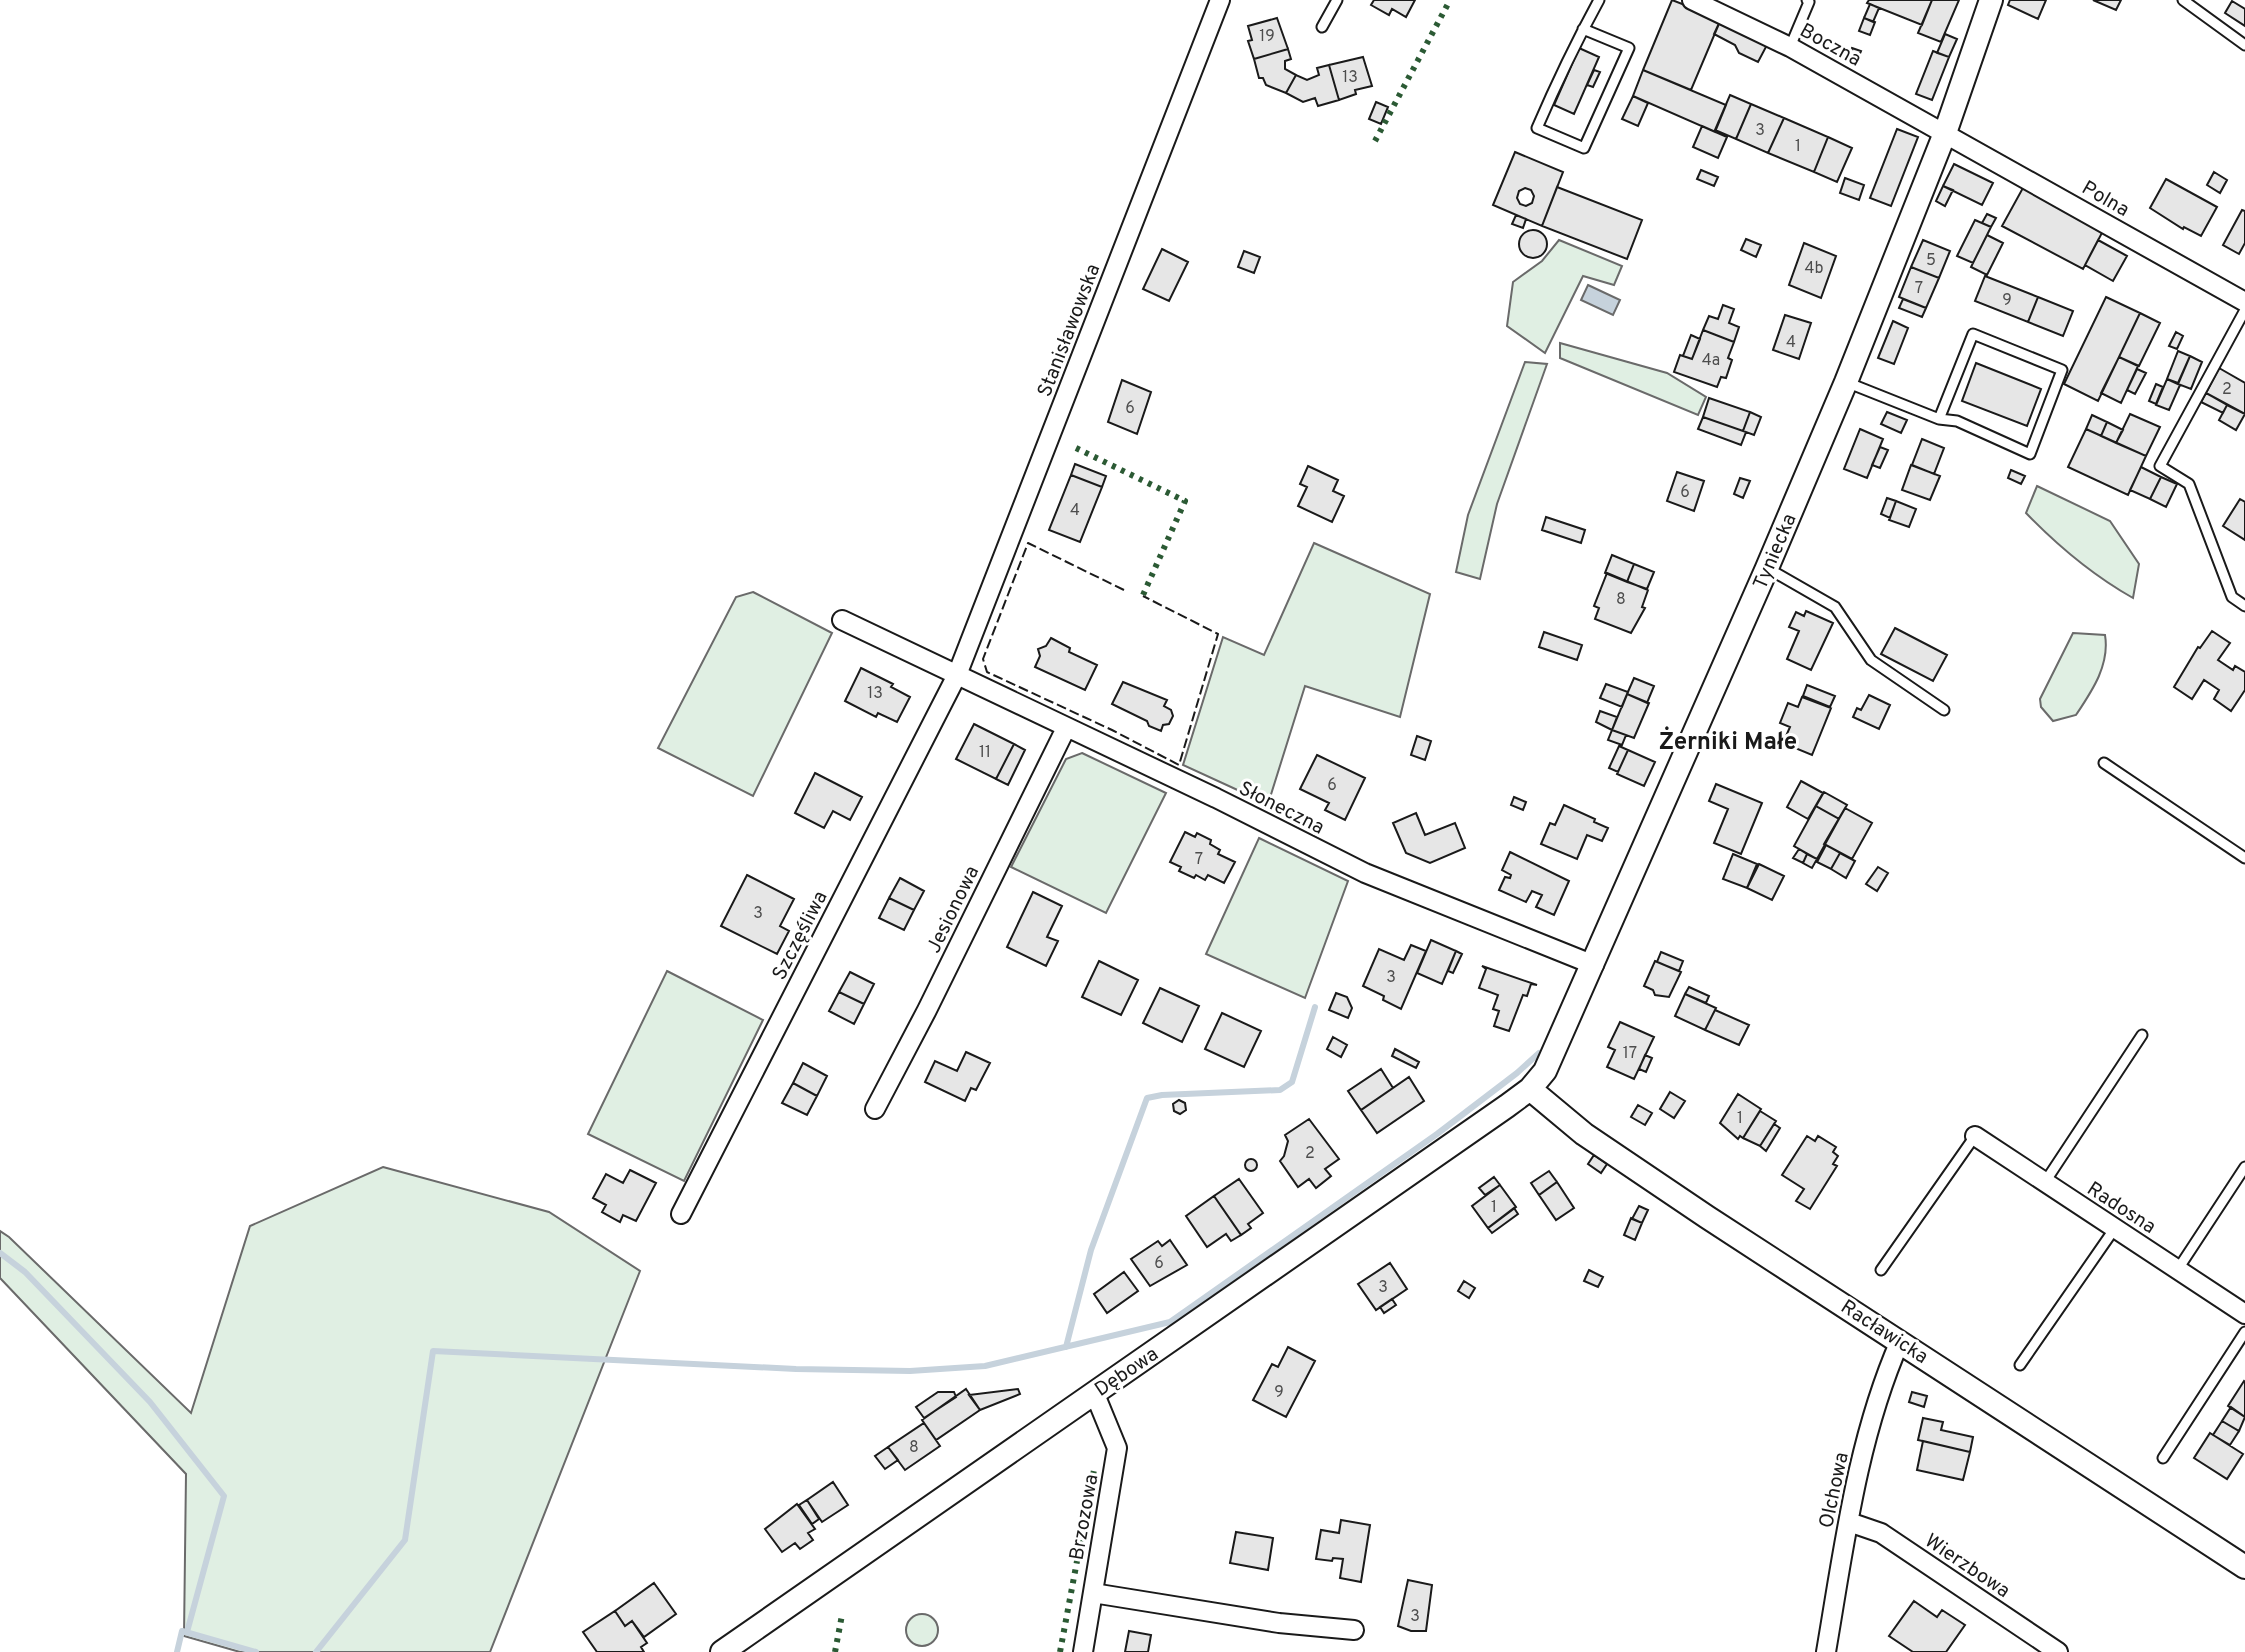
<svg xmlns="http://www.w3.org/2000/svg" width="2245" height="1652" font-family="Overpass,sans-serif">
<rect width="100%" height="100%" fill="#fff"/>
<path fill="#e0efe3" stroke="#6a6a6a" stroke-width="2" d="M1559,240L1622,266L1614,285L1583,276L1545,353L1507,326L1513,282L1542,261Z
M1560,343L1667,373L1706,397L1698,415L1560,358Z
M1525,362L1547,364L1497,504L1480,579L1456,572L1468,515Z
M2037,486L2110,521L2139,564L2133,598C2094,576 2057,545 2026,513Z
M1314,543L1430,594L1400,717L1305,686L1268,804L1183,765L1223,637L1264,655Z
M753,592L832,633L753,796L658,748L736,597Z
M2073,633L2105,635C2110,665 2092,691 2076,715L2053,721L2041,707L2040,699Z
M1082,753L1166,793L1106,913L1011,867L1066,759Z
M1259,838L1348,881L1305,998L1206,954Z
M667,971L763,1020L684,1181L588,1134Z
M383,1167L549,1212L640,1271L490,1652H240L184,1636L186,1474L0,1278V1231L9,1237L191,1413L250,1226Z
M906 1630a16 16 0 1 1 32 0a16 16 0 1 1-32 0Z"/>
<path fill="#c6d2dc" stroke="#6a6a6a" stroke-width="2" d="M1588,285L1620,300L1613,315L1581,300Z"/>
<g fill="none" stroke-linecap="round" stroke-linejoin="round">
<path stroke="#c6d2dc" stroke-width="6" d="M0,1253L25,1272L150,1402L224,1496L187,1632
M1066,1347L1091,1250L1147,1098L1162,1095L1280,1090L1292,1082L1315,1007
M177,1652L182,1631L256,1652
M316,1652L405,1540L433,1351L796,1369L910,1371L985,1366L1170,1322L1437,1134L1517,1073L1539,1053"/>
</g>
<path fill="#e6e6e6" stroke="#1a1a1a" stroke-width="2" fill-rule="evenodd" d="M1374,0H1415L1406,17L1392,9L1389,15L1371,5Z
M1672,0L1721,19L1691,90L1643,70Z
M1869,0H1932L1922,25L1867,3Z
M1932,0H1959L1941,42L1918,33Z
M2010,0H2046L2038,19L2008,5Z
M2093,0H2121L2116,10Z
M2232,1L2245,9V26L2225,13Z
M1870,4L1879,8L1873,22L1864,18Z
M1277,18L1288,49L1254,59L1248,41L1252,40L1248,26Z
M1864,18L1875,22L1870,35L1859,31Z
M1721,19L1767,45L1758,62L1739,53L1735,45L1714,34Z
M1945,34L1957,39L1949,57L1937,53Z
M1579,48L1599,57L1574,114L1554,105Z
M1852,48L1861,51L1856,63L1848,60Z
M1288,49L1291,59L1285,61V69L1296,75L1286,93L1266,85L1263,78H1259L1254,59Z
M1933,51L1949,57L1932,100L1916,94Z
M1363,57L1372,86L1355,90L1356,94L1339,100L1329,65Z
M1329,65L1339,100L1318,106L1315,98L1303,102L1286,93L1296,75L1307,80L1319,75L1317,68Z
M1594,70L1600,72L1593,87L1587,85Z
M1643,70L1726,105L1715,132L1633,96Z
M1730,95L1751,104L1736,139L1715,130Z
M1633,96L1648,103L1638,126L1622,119Z
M1376,102L1388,107L1381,124L1369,119Z
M1751,104L1784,118L1768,153L1736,139Z
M1784,118L1828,137L1814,172L1768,153Z
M1702,126L1727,137L1718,158L1693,147Z
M1897,129L1918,137L1891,206L1870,198Z
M1828,137L1852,148L1837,182L1814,172Z
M1515,152L1563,172L1542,226L1493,205ZM1525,188L1531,190L1534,196L1532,203L1526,206L1520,204L1517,198L1519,191Z
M1954,164L1993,183L1982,205L1943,186Z
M1701,170L1718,177L1714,186L1697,179Z
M2214,172L2227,180L2220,193L2207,185Z
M1845,178L1864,185L1859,200L1840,193Z
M2166,179L2217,207L2201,236L2184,227L2183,229L2150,208Z
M1943,186L1953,190L1945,206L1936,201Z
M2024,186L2104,229L2083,269L2002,226Z
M1557,187L1642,220L1627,259L1542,226Z
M2242,210L2245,211V243L2239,254L2223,245Z
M1987,214L1996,218L1991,227L1982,223Z
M1516,215L1526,219L1523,228L1512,224Z
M1975,220L1991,227L1973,263L1957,256Z
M1519 244a14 14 0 1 1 28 0a14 14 0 1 1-28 0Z
M1987,235L2003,243L1987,275L1971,267Z
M1746,239L1761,245L1756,257L1741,250Z
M1923,240L1950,251L1939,278L1911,267Z
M2098,240L2127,256L2113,281L2085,265Z
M1804,243L1836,256L1821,298L1789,285Z
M1162,249L1188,262L1169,301L1143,289Z
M1244,251L1260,257L1254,273L1238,267Z
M1911,267L1939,278L1926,308L1899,297Z
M1985,276L2038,297L2028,322L1975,301Z
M2038,297L2073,311L2063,336L2028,322Z
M2106,297L2140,313L2098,401L2064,384Z
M1903,299L1926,308L1922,317L1899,308Z
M1723,305L1734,309L1729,323L1739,327L1734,342L1703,330L1709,316L1718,319Z
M2140,313L2160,323L2139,366L2119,357Z
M1785,315L1811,323L1799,359L1773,350Z
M1893,321L1908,328L1894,364L1878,358Z
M1703,330L1734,342L1728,358L1732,360L1726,378L1721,377L1717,387L1674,372L1680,355L1692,359Z
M2176,332L2183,336L2177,349L2169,346Z
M1691,335L1700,339L1692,359L1683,356Z
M2178,351L2190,356L2178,383L2167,379Z
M2190,356L2202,362L2191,389L2178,384Z
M2119,357L2138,366L2121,403L2101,393Z
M1976,363L2041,389L2027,426L1962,401Z
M2219,368L2245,383V414L2206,393Z
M2137,369L2146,373L2135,394L2127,390Z
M2167,379L2180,385L2169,410L2156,405Z
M1122,380L1151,392L1137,434L1108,422Z
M2156,384L2163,387L2156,404L2149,401Z
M2206,393L2227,405L2223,413L2201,402Z
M1709,398L1750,412L1743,431L1703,417Z
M2227,405L2245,414L2236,430L2219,420Z
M1750,412L1761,417L1754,435L1743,431Z
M1887,412L1907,420L1901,433L1881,424Z
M2130,414L2160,427L2146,456L2116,443Z
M2092,415L2107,422L2101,436L2086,429Z
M1703,417L1746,432L1741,445L1698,429Z
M2107,422L2123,430L2116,443L2101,436Z
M1860,429L1883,439L1867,478L1844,469Z
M2086,429L2146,456L2128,495L2068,467Z
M1922,439L1944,448L1934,474L1912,465Z
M1880,447L1888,450L1880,468L1872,465Z
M1075,464L1106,476L1102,487L1071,475Z
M1911,465L1940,476L1930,500L1902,490Z
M1308,466L1338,480L1333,491L1344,496L1332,522L1298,506L1307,487L1300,484Z
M2141,467L2161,477L2150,499L2130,490Z
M2011,470L2025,476L2021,484L2008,478Z
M1677,472L1704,481L1694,511L1667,501Z
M1071,475L1102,487L1080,542L1049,530Z
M2161,477L2177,484L2166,507L2150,499Z
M1740,478L1750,481L1743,498L1734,494Z
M1887,498L1896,501L1890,518L1881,514Z
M2240,499L2245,502V540L2223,526Z
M1896,501L1916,509L1909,527L1889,520Z
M1546,517L1585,530L1581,543L1542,530Z
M1612,555L1634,564L1627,582L1605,573Z
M1634,564L1654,572L1647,589L1627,582Z
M1607,573L1648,590L1642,607L1645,608L1631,633L1595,619L1599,608L1594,606Z
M1806,611L1833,623L1811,670L1787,659L1799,631L1789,627L1796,612L1804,616Z
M1895,628L1947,655L1933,681L1881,654Z
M2212,631L2230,643L2218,660L2233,670L2235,666L2245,672V690L2231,711L2214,699L2219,690L2204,680L2192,699L2174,687L2198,647L2200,648Z
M1544,632L1582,645L1577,660L1539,647Z
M1051,638L1070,648L1069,652L1097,665L1085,690L1035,667L1040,656L1038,649L1046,646Z
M861,668L893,684L891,687L910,697L897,722L878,713L876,717L845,701Z
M1634,678L1654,686L1647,703L1627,694Z
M1123,682L1167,700L1164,706L1171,710L1173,716L1169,724L1163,725L1161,731L1149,726L1147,721L1112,704Z
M1606,684L1628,692L1622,707L1600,698Z
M1807,685L1835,696L1830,707L1803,696Z
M1627,694L1649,703L1634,738L1612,730Z
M1869,695L1890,705L1879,729L1853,717L1857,708L1861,710Z
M1802,697L1831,708L1812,755L1783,743L1790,727L1780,723L1788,703L1798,707Z
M1600,711L1617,717L1612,730L1596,722Z
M974,724L1014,744L996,779L956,759Z
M1612,730L1626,735L1622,745L1608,740Z
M1417,736L1431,741L1425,760L1411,755Z
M1014,744L1025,750L1008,785L996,779Z
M1619,746L1628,750L1618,772L1609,768Z
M1628,750L1655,762L1644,786L1617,774Z
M1317,755L1365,778L1345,820L1325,810L1329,803L1300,789Z
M815,773L862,797L850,820L833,811L824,828L795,813Z
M1801,781L1823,793L1808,819L1787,807Z
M1716,784L1762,803L1741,854L1714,843L1728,809L1709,801Z
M1824,792L1847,805L1839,819L1816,806Z
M1514,797L1526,802L1523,810L1511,805Z
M1564,805L1595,819L1594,822L1608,828L1602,841L1587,835L1577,859L1541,844L1550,823L1555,825Z
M1816,806L1839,819L1817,859L1794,846Z
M1845,808L1872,823L1852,859L1824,844Z
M1416,813L1425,835L1455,823L1465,848L1430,863L1406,853L1393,823Z
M1185,832L1195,837L1197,833L1211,840L1210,844L1220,850L1218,854L1235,862L1224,883L1208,875L1205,880L1196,875L1194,878L1179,871L1181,867L1170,862Z
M1826,845L1840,853L1831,869L1817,862Z
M1799,849L1807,854L1803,863L1793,858Z
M1510,852L1569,881L1554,915L1536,907L1542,895L1532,891L1526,902L1499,890L1505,877L1510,878L1511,875L1502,870Z
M1840,853L1855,861L1846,878L1831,869Z
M1733,854L1757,864L1747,888L1723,879Z
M1807,854L1817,859L1812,868L1803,863Z
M1759,864L1784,876L1772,900L1747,888Z
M1878,867L1888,873L1877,891L1866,884Z
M747,875L794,899L780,926L789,931L777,954L721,926Z
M900,878L924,891L914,910L889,898Z
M1033,892L1062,906L1047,937L1058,941L1046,966L1007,947Z
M889,898L914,910L904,930L879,918Z
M1431,940L1456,951L1442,984L1417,973Z
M1411,945L1426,951L1401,1009L1383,1000L1384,996L1363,986L1379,949L1404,960Z
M1456,951L1462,954L1453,973L1448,971Z
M1661,952L1683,961L1679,971L1657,962Z
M1099,961L1138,980L1121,1015L1082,997Z
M1655,961L1681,972L1669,997L1655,995L1653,990L1644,986Z
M1482,966L1537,985L1531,984L1527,996L1523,995L1509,1031L1494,1026L1499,1011L1493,1009L1498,995L1479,988L1486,969Z
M850,972L874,984L864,1004L839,992Z
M1689,987L1709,996L1706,1003L1685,994Z
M1160,988L1199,1006L1182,1042L1143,1023Z
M839,992L864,1004L854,1024L829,1011Z
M1336,993L1347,997L1352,1008L1348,1018L1329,1010Z
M1685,994L1716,1008L1705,1030L1675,1016Z
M1715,1010L1749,1025L1739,1045L1705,1030Z
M1222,1013L1261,1031L1244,1067L1205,1049Z
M1620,1022L1654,1037L1634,1079L1607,1067L1615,1050L1608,1047Z
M1333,1037L1347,1045L1341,1057L1327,1049Z
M1395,1049L1419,1062L1416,1068L1392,1056Z
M966,1052L990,1063L976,1090L971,1088L965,1101L925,1082L935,1061L957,1071Z
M1645,1055L1652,1058L1646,1072L1639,1069Z
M803,1063L827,1076L817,1096L793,1083Z
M1381,1069L1393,1088L1361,1110L1348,1091Z
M1409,1077L1424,1101L1377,1133L1361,1110Z
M793,1083L817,1096L807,1115L782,1103Z
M1670,1092L1685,1101L1674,1118L1660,1109Z
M1738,1094L1761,1109L1743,1138L1740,1136L1738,1139L1720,1123Z
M1179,1100L1185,1103L1186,1110L1180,1114L1174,1111L1173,1104Z
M1638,1105L1652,1113L1645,1125L1631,1117Z
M1760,1111L1776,1121L1760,1146L1743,1138Z
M1309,1119L1339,1159L1325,1169L1331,1176L1316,1188L1309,1179L1298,1187L1280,1161L1284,1156L1288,1141L1285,1135Z
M1774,1124L1780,1128L1766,1151L1760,1146Z
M1807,1136L1815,1141L1818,1136L1836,1147L1833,1152L1838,1156L1833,1164L1837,1166L1810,1209L1796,1201L1804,1189L1782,1175Z
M1594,1155L1607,1164L1601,1173L1588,1164Z
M1245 1165a6 6 0 1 1 12 0a6 6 0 1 1-12 0Z
M630,1170L656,1183L636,1221L623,1215L620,1222L602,1212L606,1205L593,1198L606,1174L623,1183Z
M1549,1171L1557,1182L1539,1195L1531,1183Z
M1494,1177L1500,1185L1485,1195L1479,1188Z
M1239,1179L1263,1213L1248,1224L1251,1228L1241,1235L1214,1196Z
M1557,1182L1574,1208L1556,1220L1539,1195Z
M1500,1185L1516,1207L1488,1228L1472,1206Z
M1214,1196L1241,1235L1231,1241L1226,1234L1207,1247L1186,1216Z
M1639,1206L1648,1210L1642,1223L1632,1219Z
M1514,1208L1518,1214L1492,1233L1488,1228Z
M1631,1218L1642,1223L1635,1240L1624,1235Z
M1170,1240L1187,1265L1150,1286L1131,1259L1158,1241L1162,1246Z
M1390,1263L1407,1289L1376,1310L1358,1284Z
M1589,1270L1603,1277L1598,1287L1584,1281Z
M1124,1272L1138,1291L1107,1313L1094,1294Z
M1464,1281L1475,1288L1469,1298L1458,1291Z
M1392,1299L1396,1305L1384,1313L1380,1307Z
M1288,1347L1315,1361L1286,1417L1253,1400L1272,1364L1278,1367Z
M2244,1381L2245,1382V1417L2228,1406Z
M966,1389L980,1410L936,1440L922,1420Z
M1018,1389L1020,1394L980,1410L969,1395Z
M938,1392H954L956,1397L924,1418L916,1407Z
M1912,1392L1927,1396L1924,1407L1909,1402Z
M2231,1407L2245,1417L2239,1431L2222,1421Z
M1923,1418L1943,1422L1941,1430L1973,1437L1970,1452L1918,1440Z
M2222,1421L2239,1431L2230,1445L2213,1435Z
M924,1423L940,1446L905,1470L888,1447Z
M2210,1433L2243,1454L2227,1479L2194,1458Z
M1923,1441L1970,1452L1963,1480L1917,1470Z
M888,1447L898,1460L885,1469L875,1456Z
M833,1482L848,1505L822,1522L807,1500Z
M807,1500L819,1519L812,1524L799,1505Z
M797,1504L815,1529L808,1533L813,1540L800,1549L795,1543L782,1552L765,1529Z
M1341,1520L1370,1525L1361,1582L1340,1578L1343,1559L1333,1558L1332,1561L1316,1559L1321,1530L1339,1533Z
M1236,1532L1273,1538L1268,1570L1230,1563Z
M1408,1580L1432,1585L1426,1631H1411L1398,1626Z
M654,1583L676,1614L644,1637L632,1621L625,1626L615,1611Z
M1914,1601L1937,1617L1942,1610L1965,1625L1946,1652H1913L1889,1636Z
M615,1611L625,1626L632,1621L647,1643L641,1647L644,1652H597L583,1632Z
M1129,1631L1151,1635L1148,1652H1125Z"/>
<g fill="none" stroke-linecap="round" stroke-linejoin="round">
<g stroke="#1a1a1a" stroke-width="13">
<path id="service" d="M2183,0L2245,45
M1322,27L1337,0
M1583,29L1629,48L1584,148L1537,128C1556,84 1576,42 1599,0
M1790,47L1809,2L1807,0
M2245,310L2160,466L2189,484L2232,597L2245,606
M1846,382L1939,419L1957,421L2030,454L2062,370L1973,334L1939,419
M1767,568L1835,607L1871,660L1944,710
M2104,763L2245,858
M2045,1182L2142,1035
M2178,1269L2245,1167
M1881,1270L1975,1136
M2020,1365L2115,1228
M2163,1458L2245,1332"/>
</g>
<g stroke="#1a1a1a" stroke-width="22">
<path id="minor" d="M1692,0L1790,47L2245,302
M842,620L1216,798L1365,873L1594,965
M875,1109L927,1010L1066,728
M1975,1136L2245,1314
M681,1214L957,675L1220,0
M1849,1522L1881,1533L2058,1652
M1093,1593L1279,1623L1354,1630
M1083,1652L1117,1448L1094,1392
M1826,1652C1844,1547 1857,1439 1900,1341"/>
</g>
<g stroke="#1a1a1a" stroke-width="26">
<path id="tertiary" d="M1530,1089L1584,1134L1707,1217L2245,1567
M722,1652L1507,1106L1530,1089L1545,1071L1767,568L1846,382L1945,133L1991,0"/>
</g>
<use href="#service" stroke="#fff" stroke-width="9"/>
<use href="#minor" stroke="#fff" stroke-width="18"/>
<use href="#tertiary" stroke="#fff" stroke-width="22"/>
<path stroke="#2b5a34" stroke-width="6" stroke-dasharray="4 6" stroke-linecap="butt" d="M1375,141L1450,0
M1076,448L1185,501L1143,595
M835,1652L842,1615
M1060,1652L1094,1470"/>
<path stroke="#1a1a1a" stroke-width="2" stroke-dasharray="10 4" stroke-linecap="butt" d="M1124,590L1028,543L983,659L987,672L1112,730L1179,765L1218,634L1143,596"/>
</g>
<g text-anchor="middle" stroke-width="6" stroke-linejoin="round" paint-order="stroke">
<g font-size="16" fill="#4d4d4d">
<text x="1267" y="41">19</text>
<text x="1350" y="82">13</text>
<text x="1760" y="135">3</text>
<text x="1798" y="151">1</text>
<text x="1931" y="265">5</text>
<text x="1814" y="273">4b</text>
<text x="1919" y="293">7</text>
<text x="2007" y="305">9</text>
<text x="1791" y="347">4</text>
<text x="1711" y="365">4a</text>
<text x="2227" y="394">2</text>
<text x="1130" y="413">6</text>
<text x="1685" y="497">6</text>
<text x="1075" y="515">4</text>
<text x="1621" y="604">8</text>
<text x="875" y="698">13</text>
<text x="985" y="757">11</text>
<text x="1332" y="790">6</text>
<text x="1199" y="864">7</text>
<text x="758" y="918">3</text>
<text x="1391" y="982">3</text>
<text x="1630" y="1058">17</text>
<text x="1740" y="1123">1</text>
<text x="1310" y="1158">2</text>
<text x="1494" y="1212">1</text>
<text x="1159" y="1268">6</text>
<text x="1383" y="1292">3</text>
<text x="1279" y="1397">9</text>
<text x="914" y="1452">8</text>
<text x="1415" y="1621">3</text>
</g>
<g font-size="20" fill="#1a1a1a" stroke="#fff">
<text transform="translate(1831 44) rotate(29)" y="7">Boczna</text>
<text transform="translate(2106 198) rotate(30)" y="7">Polna</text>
<text transform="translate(1068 330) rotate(-69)" y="7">Stanisławowska</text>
<text transform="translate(1774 551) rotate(-67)" y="7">Tyniecka</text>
<text transform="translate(1282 807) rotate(27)" y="7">Słoneczna</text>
<text transform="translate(952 909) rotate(-64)" y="7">Jesionowa</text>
<text transform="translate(799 935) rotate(-63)" y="7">Szczęśliwa</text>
<text transform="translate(2122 1207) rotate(33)" y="7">Radosna</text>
<text transform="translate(1885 1331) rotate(33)" y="7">Racławicka</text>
<text transform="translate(1126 1371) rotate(-34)" y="7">Dębowa</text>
<text transform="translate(1833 1490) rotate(-78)" y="7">Olchowa</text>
<text transform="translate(1083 1517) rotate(-80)" y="7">Brzozowa</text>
<text transform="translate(1968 1565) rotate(34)" y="7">Wierzbowa</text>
</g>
<g font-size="24" font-weight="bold" fill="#1a1a1a" stroke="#fff">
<text x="1728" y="749">Żerniki Małe</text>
</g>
</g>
</svg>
